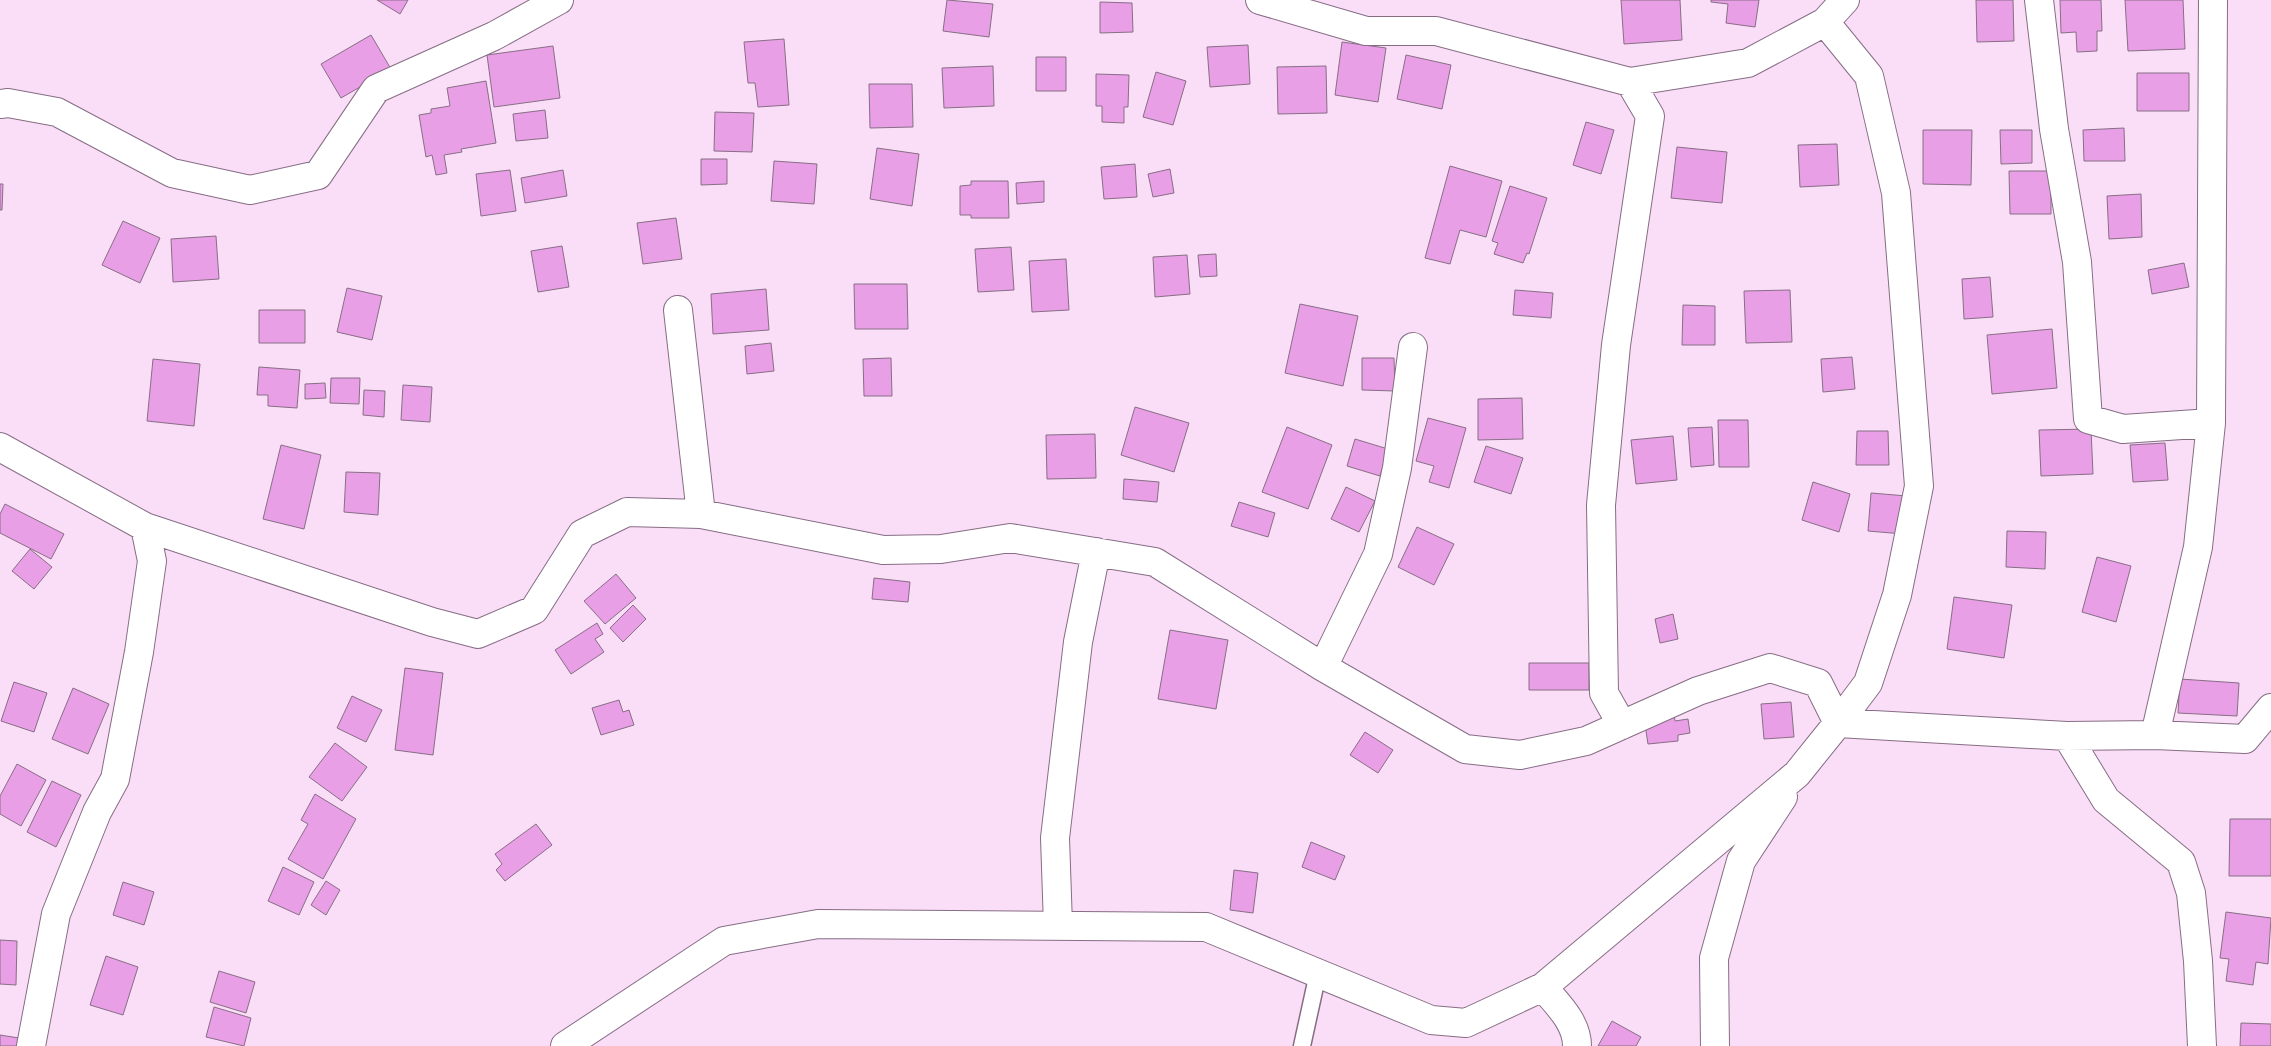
<svg xmlns="http://www.w3.org/2000/svg" width="2271" height="1046" font-family="'Noto Serif',serif">
<rect width="100%" height="100%" fill="#fadef8"/>
<path fill="#e99fe5" stroke="#876e85" d="M377,0H408L400,14Z
M947,0L993,4L989,37L943,31Z
M1621,0H1680L1682,40L1624,44Z
M1711,0H1759L1755,27L1726,23L1728,4L1711,2Z
M1976,0H2013L2014,41L1977,42Z
M2060,0H2101L2102,31H2097V51L2077,52L2076,32L2061,33Z
M2125,0H2183L2185,49L2128,51Z
M1100,2L1132,3L1133,32L1100,33Z
M371,35L391,69L341,98L321,64Z
M784,39L789,105L758,107L755,83H748L744,42Z
M1342,42L1386,48L1378,102L1335,95Z
M1248,45L1250,84L1210,87L1207,47Z
M553,46L560,98L494,107L487,55Z
M1406,55L1451,65L1442,109L1397,99Z
M1036,57H1066V91H1036Z
M993,66L994,106L944,108L942,68Z
M1326,66L1327,113L1278,114L1277,67Z
M1156,72L1186,81L1173,125L1143,117Z
M2137,73H2189V111H2137Z
M1096,74L1129,75L1128,107H1124V123L1102,122V106H1096Z
M486,81L496,143L461,149L462,152L444,155L447,173L436,175L432,155L426,157L419,115L431,113V109L450,106L447,88Z
M869,84H912L913,127L870,128Z
M545,110L548,138L516,141L513,114Z
M715,112L754,113L752,152L714,151Z
M1586,122L1614,130L1601,174L1573,165Z
M2124,128L2125,161H2084L2083,130Z
M1923,130H1972L1971,185L1923,184Z
M2000,130H2032V163L2001,164Z
M1837,144L1839,185L1800,187L1798,145Z
M1677,147L1727,152L1722,203L1671,198Z
M877,148L919,154L912,206L870,199Z
M701,159H727V184L701,185Z
M774,161L817,164L814,204L771,201Z
M1135,164L1137,197L1104,199L1101,167Z
M1450,166L1502,181L1486,237L1460,230L1450,264L1425,258Z
M1170,169L1174,193L1153,197L1148,174Z
M510,170L516,211L481,216L476,174Z
M563,170L567,196L525,203L521,178Z
M2009,171H2051V214H2010Z
M971,181H1008L1009,218H971V215H960V186L971,185Z
M1044,181V202L1017,204L1016,183Z
M0,184H3L2,210H0Z
M1510,186L1547,198L1529,254L1527,253L1523,263L1494,254L1498,243L1492,241Z
M2141,194L2142,237L2109,239L2107,196Z
M676,218L682,259L643,264L637,223Z
M123,221L160,238L140,283L102,265Z
M216,236L219,279L173,282L171,239Z
M562,246L569,287L538,292L531,251Z
M1011,247L1014,290L978,292L975,249Z
M1216,254L1217,276L1200,277L1198,255Z
M1187,255L1190,294L1155,297L1153,257Z
M1066,259L1069,310L1032,312L1029,261Z
M2184,263L2189,287L2152,294L2148,270Z
M1990,277L1993,317L1964,319L1962,279Z
M854,284H907L908,329H855Z
M347,288L382,296L372,340L337,332Z
M766,289L769,330L713,334L711,294Z
M1515,290L1553,293L1551,318L1513,315Z
M1790,290L1792,342L1746,343L1744,291Z
M1300,304L1358,316L1343,386L1285,373Z
M1683,305L1715,306V345H1682Z
M259,310H305V343H259Z
M2052,329L2057,388L1992,394L1987,335Z
M771,343L774,371L747,374L745,346Z
M1852,357L1855,389L1823,392L1821,359Z
M891,358L892,396H864L863,359Z
M1362,358H1394L1395,391L1362,390Z
M153,359L200,364L194,426L147,421Z
M259,367L300,370L297,408L268,406V395H257Z
M331,378H360L359,404L330,403Z
M325,383L326,398L305,399V384Z
M403,385L432,387L430,422L401,420Z
M364,390L385,391L384,417L363,415Z
M1522,398L1523,439L1478,440V399Z
M1135,407L1189,423L1174,472L1121,455Z
M1428,418L1466,428L1449,488L1429,482L1434,466L1416,461Z
M1718,420H1748L1749,467H1719Z
M1287,427L1332,445L1308,509L1262,492Z
M1712,427L1714,465L1691,467L1688,428Z
M2091,429L2093,474L2041,476L2039,430Z
M1857,431H1888L1889,465H1856Z
M1095,434L1096,478L1047,479L1046,435Z
M1673,436L1677,480L1636,484L1631,440Z
M1355,439L1388,449L1380,476L1347,466Z
M2165,443L2168,480L2133,482L2130,445Z
M281,445L321,455L304,529L263,519Z
M1486,446L1523,458L1511,494L1474,482Z
M346,472L380,473L378,515L344,512Z
M1124,479L1159,482L1157,502L1123,499Z
M1813,482L1850,494L1839,532L1802,520Z
M1346,487L1375,501L1359,532L1331,519Z
M1871,493L1907,496L1903,534L1868,531Z
M1239,502L1275,513L1268,537L1231,526Z
M5,504L64,534L51,559L0,533V514Z
M1417,527L1454,544L1434,585L1398,567Z
M2007,531L2046,532L2045,569L2006,567Z
M30,549L52,567L34,589L12,571Z
M2097,557L2131,566L2116,622L2082,612Z
M616,574L636,598L605,624L584,601Z
M874,578L910,582L908,602L872,599Z
M1954,597L2012,605L2004,658L1947,649Z
M633,605L646,619L623,642L610,628Z
M1673,614L1678,639L1660,643L1655,619Z
M597,623L603,634L595,639L604,652L571,674L555,650Z
M1170,630L1228,640L1216,709L1158,699Z
M1529,663H1589V690H1529Z
M405,668L443,673L433,755L395,750Z
M2180,679L2239,683L2237,716L2178,713Z
M14,682L47,693L34,732L1,721Z
M73,688L109,704L88,754L52,739Z
M352,696L382,710L366,742L337,728Z
M619,700L623,712L629,710L634,725L601,735L592,708Z
M1791,702L1794,737L1764,739L1761,704Z
M1674,714L1675,721L1688,719L1690,733L1678,735V741L1648,744L1644,718Z
M1365,732L1393,750L1378,773L1350,755Z
M335,743L367,767L342,801L309,777Z
M17,764L46,780L21,826L0,814V796Z
M52,781L81,795L56,847L27,832Z
M315,794L356,819L323,879L288,859L308,824L301,820Z
M2230,819H2271V876H2229Z
M536,824L552,845L505,881L496,870L502,864L495,854Z
M1311,842L1345,856L1335,880L1302,867Z
M283,867L314,882L299,915L268,901Z
M1234,870L1258,873L1253,913L1230,910Z
M326,881L340,890L326,915L311,905Z
M123,882L154,892L144,925L113,915Z
M2226,912L2271,918L2268,964L2256,962L2253,985L2226,981L2229,959L2220,958Z
M0,940L17,941L16,985L0,984Z
M106,956L138,967L123,1015L90,1005Z
M219,971L255,982L246,1013L210,1002Z
M214,1007L251,1018L244,1046L206,1037Z
M1612,1021L1641,1037L1636,1046H1598Z
M2241,1023L2271,1024V1046H2240Z
M0,1035L19,1038L18,1046H0Z"/>
<g fill="none" stroke-linecap="round" stroke-linejoin="round">
<g stroke="#866d84" stroke-width="19">
<path id="service" d="M1302,1046L1318,973"/>
</g>
<g stroke="#866d84" stroke-width="30">
<path id="minor" d="M1260,0L1366,31H1436L1630,82L1748,63L1825,22L1845,0
M2039,0L2054,129L2077,262L2088,419L2123,429L2211,423
M1825,22L1869,76L1896,193L1919,486L1897,595L1868,683L1838,723L2067,736L2155,735L2245,739L2271,708
M0,104L8,103L57,112L172,173L250,190L318,175L376,89L494,36L559,0
M678,310L701,514
M0,447L145,527L432,622L478,634L534,610L582,534L627,512L701,514L883,550L941,549L1010,538L1155,562L1323,667L1465,749L1520,755L1586,741L1698,691L1770,668L1818,683L1838,723L1797,774L1543,987L1466,1023L1431,1020L1206,927L818,924L724,941L565,1046
M1323,667L1378,554L1397,468L1413,347
M1622,725L1604,693L1601,505L1616,345L1650,116L1630,82
M2155,735L2198,547L2211,423L2213,0
M2067,736L2106,800L2181,862L2191,893L2198,961L2202,1046
M1058,925L1055,838L1078,642L1096,552
M1543,987C1557,1004 1577,1022 1577,1046
M31,1046L56,914L97,812L115,779L139,652L152,561L145,527
M1715,1046L1714,958L1741,861L1783,797"/>
</g>
<use href="#service" stroke="#fff" stroke-width="16"/>
<use href="#minor" stroke="#fff" stroke-width="28"/>
</g>
</svg>
